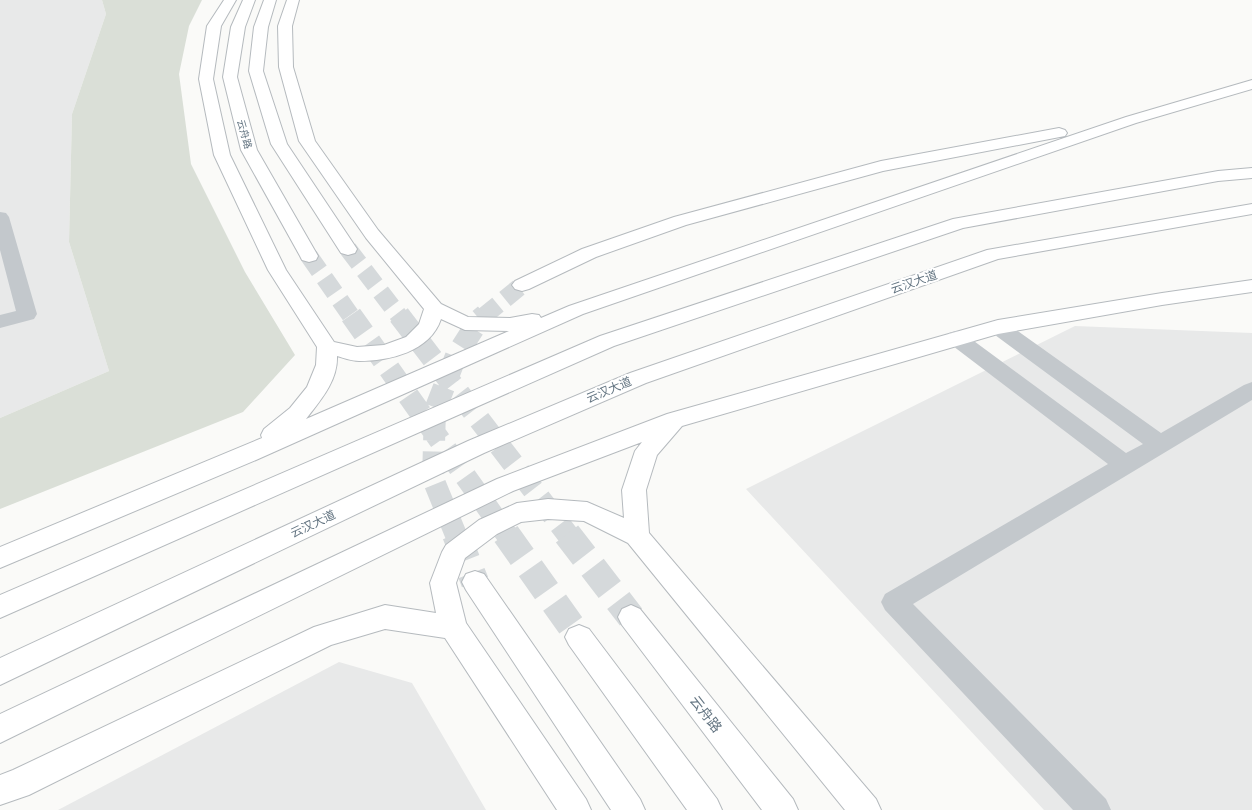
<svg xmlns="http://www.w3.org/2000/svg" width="1252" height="810" font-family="Quicksand,'Noto Sans SC',sans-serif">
<rect width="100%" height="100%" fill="#fafaf8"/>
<path fill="#e8e9e9" d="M0,0H102L106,14L72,114L69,242L109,371L0,418Z
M1075,326L1252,333V810H1044L746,489Z
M339,662L412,683L486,810H58Z"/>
<path fill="#dadfd7" d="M102,0H202L189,26L179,74L191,164L245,272L295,355L243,412L0,509V418L109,371L69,242L72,114L106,14Z"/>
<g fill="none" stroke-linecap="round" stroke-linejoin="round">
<path stroke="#d5d9db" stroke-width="18" stroke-dasharray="18 9" stroke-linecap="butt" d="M348,249L399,316
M309,256L351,316
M484,316L522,285"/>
<path stroke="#d5d9db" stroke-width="22" stroke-dasharray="22 11" stroke-linecap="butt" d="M351,315L507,535
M399,315L568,535
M456,535L433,479L435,410L456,356L479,320L485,315"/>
<path stroke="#d5d9db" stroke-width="28" stroke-dasharray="28 14" stroke-linecap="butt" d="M456,534L475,582
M506,534L579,637
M567,534L631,617"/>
<g stroke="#b5babe" stroke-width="2">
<path id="major" d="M224,0H236L221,26L213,79L230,155L286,270L334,342L357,347L384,345L406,337L419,324L424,309L366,238L299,141L279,67L278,26L287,0H299L292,26L293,67L315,141L378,230L441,304L468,317L510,318L532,314L539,315L541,318L569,306L1126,117L1252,80V89L1136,123L583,314L256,460L0,568V547L262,438L261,435L264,429L290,408L307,387L316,365L317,347L268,270L214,155L199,79L207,26ZM441,319L465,330L509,331L306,419C320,401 338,381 337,356C344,358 352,361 359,361C389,361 430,352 441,319Z
M243,0H255L245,27L237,77L257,150L318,256L316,260L309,262L302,260L300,256L241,150L223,77L231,27Z
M264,0H276L268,27L263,71L287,144L357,249L355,253L348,255L341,253L271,144L249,71L254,27Z
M1059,128L1065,130L1067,133L1065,136L883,171L686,225L596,257L529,289L522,291L515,289L512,285L515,281L582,249L674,217L881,161Z
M1252,168V178L1218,181L963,228L614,346L0,618V595L600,336L953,219L1218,171Z
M1252,204V214L998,259L646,383L484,453L0,685V658L468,441L630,373L987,250Z
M1252,280V292L1162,305L998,334L682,426L657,455L646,490L649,533L876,799L881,810H845L628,543L584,521L548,519L521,522L497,534L465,558L456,583L466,623L586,799L591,810H557L445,638L385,629L331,645L29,795L0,805V775L13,770L314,627L385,605L436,613L430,583L442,552L446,545L479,520L517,503L548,499L587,502L624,518L622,490L635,451L642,442L513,491L0,743V714L497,479L667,414L998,320L1162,293Z
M475,571L484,574L640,799L645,810H611L466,590L462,582L466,574Z
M631,605L640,609L793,799L798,810H762L622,625L618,617L622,609Z
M579,625L589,629L717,799L722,810H687L569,645L565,637L569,629Z"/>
</g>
<path fill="#c3c8cc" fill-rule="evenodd" d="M0,212L6,213L9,217L37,314L34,319L0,328V315L16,311L0,250Z
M998,320L1005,322L1161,433L1244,385L1252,382V400L913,604L1106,799L1111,810H1073L885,610L881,602L885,594L1108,464L949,343L946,338L949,333L956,331L963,333L1126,453L1143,444L991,332L988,327L991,322Z"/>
<use href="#major" fill="#fff" fill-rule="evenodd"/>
</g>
<g text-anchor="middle" stroke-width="4" stroke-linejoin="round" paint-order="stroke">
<g font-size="10" fill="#657683" stroke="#fff">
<text transform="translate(245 134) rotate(74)" y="4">云舟路</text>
</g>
<g font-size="12" fill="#657683" stroke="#fff">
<text transform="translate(914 282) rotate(-19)" y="4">云汉大道</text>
<text transform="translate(609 390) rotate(-23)" y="4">云汉大道</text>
<text transform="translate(313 524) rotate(-25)" y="4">云汉大道</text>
</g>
<g font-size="14" fill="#657683" stroke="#fff">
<text transform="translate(706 714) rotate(52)" y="5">云舟路</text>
</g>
</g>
</svg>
